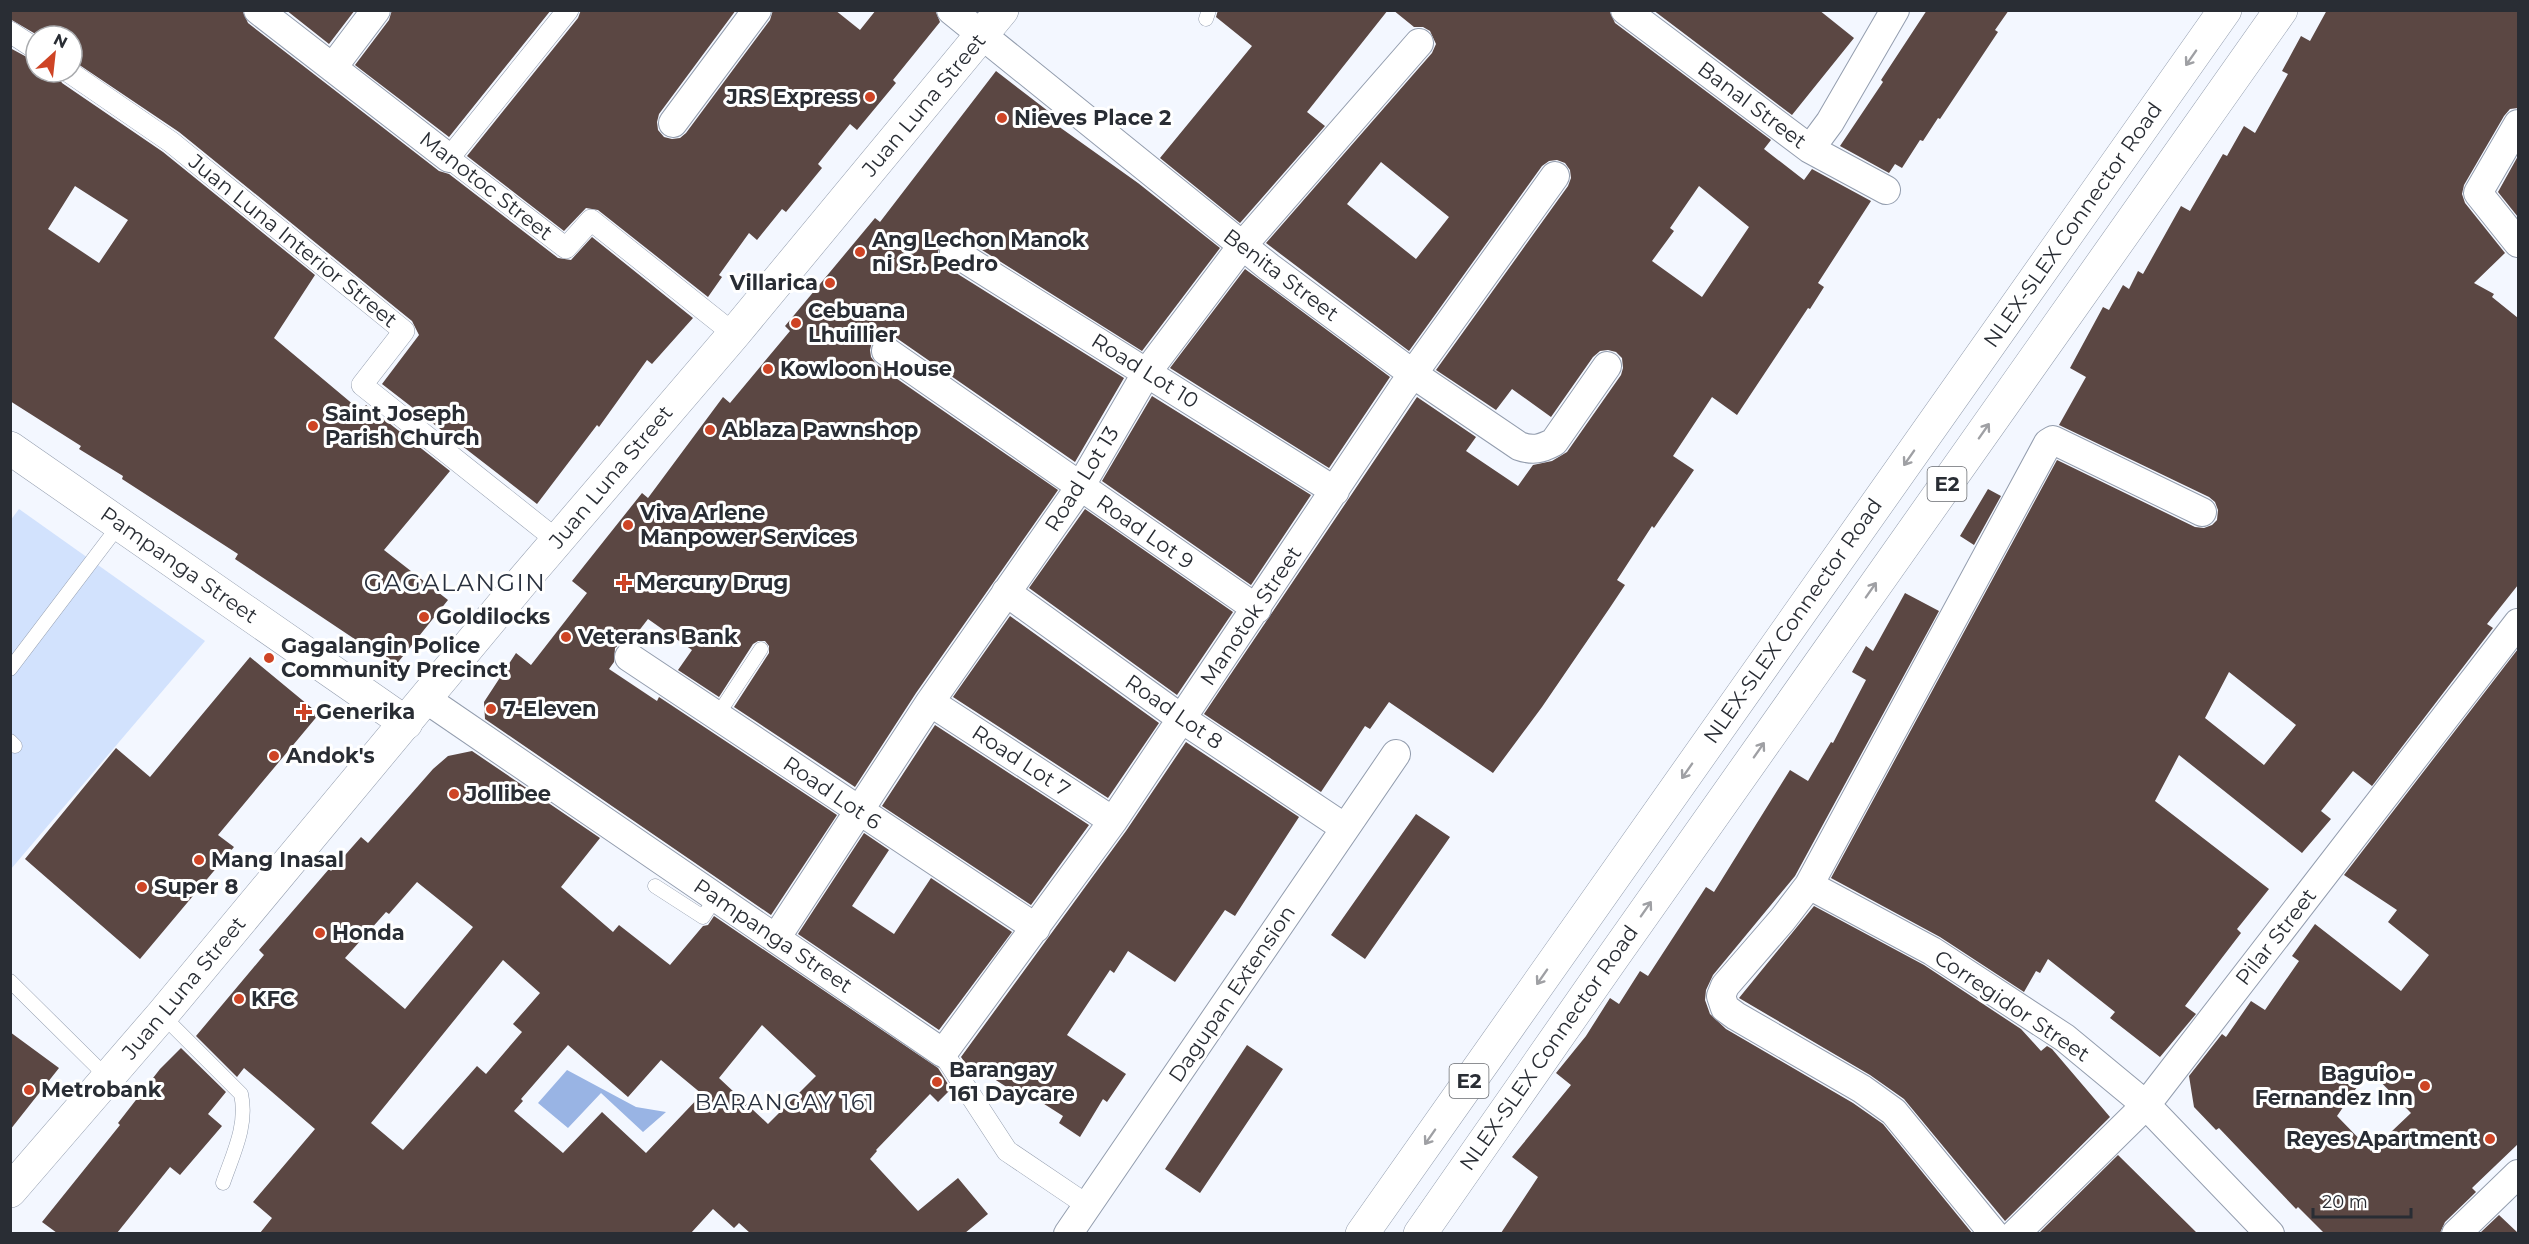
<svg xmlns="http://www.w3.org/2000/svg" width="2529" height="1244" font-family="Montserrat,sans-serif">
<rect width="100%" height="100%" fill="#f3f7ff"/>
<path fill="#d2e2fd" d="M19,509L205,641L11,869L10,521Z"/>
<path fill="#99b4e4" d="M567,1070L636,1107L666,1112L643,1132L601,1093L568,1128L538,1103Z"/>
<path fill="#5b4743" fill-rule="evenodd" d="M10,10H242L248,23L439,171L449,174L558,258L571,260L592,237L693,318L652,364L647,360L599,427L597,425L537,504L382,384L419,335L412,321L179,132L72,60V36H39L10,19Z
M286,10H355L329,44Z
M392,10H551L449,137L355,65L389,20Z
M581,10H736L659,114L657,122L658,130L664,137L672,139L680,138L686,133L770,20L773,10H835L860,30L876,10H935L940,22L893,80L896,83L857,130L850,124L818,164L822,168L786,212L782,209L757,240L749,233L719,275L722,277L708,297L598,210L586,208L564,231L467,156L578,18Z
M1218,10H1388L1307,112L1325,126L1240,223L1160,158L1252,46L1216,17Z
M1393,10H1609L1615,23L1771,140L1764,149L1804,180L1812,169L1871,201L1818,283L1824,287L1810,309L1808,308L1737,415L1712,397L1673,456L1694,470L1654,528L1652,526L1617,580L1625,585L1609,609L1542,707L1493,773L1389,702L1370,729L1365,726L1321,792L1204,714L1417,397L1476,437L1466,451L1518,486L1533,465L1552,461L1567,452L1621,375L1623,368L1622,358L1616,352L1608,350L1600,351L1593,357L1551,417L1512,389L1496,410L1436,370L1568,186L1571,178L1570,170L1565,163L1557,160L1549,161L1542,166L1409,351L1266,243L1432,53L1436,44L1430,31L1423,27H1414ZM1381,162L1449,217L1416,259L1347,204ZM1699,186L1749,227L1702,297L1652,261L1674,231L1670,228Z
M1653,10H1819L1854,38L1792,115Z
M1927,10H2009L1995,30L1998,32L1940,119L1938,118L1923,141L1920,140L1902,168L1895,164L1889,173L1840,146L1883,82L1881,80Z
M2327,10H2518V108L2510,109L2504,116L2464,185L2462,194L2465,203L2505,253L2474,283L2494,294L2492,297L2518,318V585L2487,624L2493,628L2372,786L2353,771L2321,811L2331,819L2302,853L2179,755L2155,801L2269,889L2237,929L2241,933L2185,1006L2196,1014L2160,1057L2110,1018L2115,1012L2048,959L2040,973L2036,971L2024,992L1940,937L1831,878L2057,460L2195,527L2204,528L2212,525L2217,520L2218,510L2215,502L2209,497L2059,425L2086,377L2070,368L2103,307L2109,310L2123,285L2129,289L2138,271L2143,274L2181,206L2190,211L2223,154L2227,156L2244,126L2255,133L2288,74L2282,71L2301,36L2310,41ZM2229,672L2296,725L2264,765L2205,718Z
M10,48L36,62V72H56L62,83L163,152L315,275L274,338L361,411L366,405L450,471L384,550L448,600L395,666L235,559L238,554L122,479L123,476L79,449L81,446L10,401ZM75,186L128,220L99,263L48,229Z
M996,71L1048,111L1044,116L1138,183L1220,248L1142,351L963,238L954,236L947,237L940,243L938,252L940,260L945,266L1124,378L1075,462L895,337L888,335L880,336L872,342L870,350L871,357L877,365L1058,490L916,693L855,787L734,707L769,653V646L765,641H758L753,644L719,697L678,670L692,650L648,619L631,641L622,642L615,648L614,662L609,669L657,701L659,697L837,815L771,915L485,719L484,702L516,653L531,665L587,593L572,581L642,493L648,498L723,397L730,403L790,331L785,326L875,218L880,222Z
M2518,156V217L2498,192Z
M1245,269L1390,377L1329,468L1170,368Z
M1152,396L1311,495L1251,585L1102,481Z
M1988,489L2001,496L1974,545L1960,536Z
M1085,509L1233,612L1177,695L1029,588Z
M1905,593L1939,611L1795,876L1713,975L1706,990L1705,1000L1710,1014L1726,1029L1853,1103L1883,1124L1972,1233H1501L1538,1177L1512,1157L1571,1085L1556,1073L1586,1036L1610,998L1619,1004L1640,971L1648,976L1706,887L1714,892L1790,770L1808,781L1831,742L1833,743L1866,680L1852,672L1866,646L1873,651Z
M1010,616L1159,723L1108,798L953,697Z
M2518,649V1144L2472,1188L2476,1192L2445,1222L2440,1233H2324L2298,1207L2296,1209L2219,1128L2216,1130L2194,1107L2189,1076L2222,1034L2226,1037L2251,1001L2265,1010L2299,961L2292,956L2315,924L2401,991L2429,955L2388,922L2397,910L2344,875ZM2370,1071L2411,1113L2371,1151L2337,1116L2366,1074L2367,1076Z
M250,657L319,714L218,835L234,847L140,959L25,859L116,748L150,777Z
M935,725L1089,825L1031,905L882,806Z
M1186,742L1299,817L1235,916L1225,910L1175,982L1128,951L1114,973L1110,970L1067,1035L1126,1074L1107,1102L1103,1099L1080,1137L1059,1123L1063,1116L1019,1088L1016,1093L974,1066L970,1070L961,1057L1126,831Z
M472,751L600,838L561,887L613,932L619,925L670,965L703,926L708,925L714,916L938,1068L951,1089L938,1102L930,1094L876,1150L877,1151L870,1159L918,1211L958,1178L988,1214L965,1233H750L739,1223L734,1228L713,1209L691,1233H260L272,1218L253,1202L315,1129L244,1068L237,1077L196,1036L264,955L259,950L329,869L331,871L361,837L368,843L433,769L448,756ZM417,882L473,927L405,1009L345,958L386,912L389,914ZM503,960L540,993L513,1024L522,1032L486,1074L477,1066L403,1150L371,1123ZM762,1025L816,1076L768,1124L719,1078ZM568,1045L628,1097L661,1060L702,1094L646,1153L602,1112L563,1153L514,1111L523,1101L521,1099Z
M1416,814L1450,837L1365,959L1331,935Z
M864,833L889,850L852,906L894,934L931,878L1012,932L939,1030L798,934Z
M1814,906L1924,965L2021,1029L2041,1051L2047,1046L2052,1049L2110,1117L2005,1221L1904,1099L1870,1075L1739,998Z
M10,1032L59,1068L10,1130Z
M1247,1045L1283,1069L1200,1193L1165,1169Z
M181,1048L226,1092L208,1114L222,1126L180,1175L170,1167L117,1233H57L42,1222L120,1125L118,1123L160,1069Z
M2118,1155L2197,1233H2039Z
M2499,1215L2518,1233H2480Z"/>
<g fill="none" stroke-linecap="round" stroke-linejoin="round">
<g stroke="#939dae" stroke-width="15">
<path id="service" d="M1206,19L1209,10
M10,669L120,524
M717,716L761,649
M10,741L15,746
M655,886L703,917L716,897
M10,981L108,1078
M162,1015L241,1094C248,1125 233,1154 223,1183"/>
</g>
<g stroke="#939dae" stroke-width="22">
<path id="pedestrian" d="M568,10L449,158L566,248L591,220L734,334
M10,32L36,49
M69,72L171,142L404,331L362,385L558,541
M943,1053L1007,1151L1087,1205"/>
</g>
<g stroke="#939dae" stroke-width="30">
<path id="minor" d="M258,10L449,158
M951,10L1269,267L1413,374L1519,446C1533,451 1541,449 1554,442L1607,366
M1625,10L1810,149L1886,190
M333,67L376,10
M673,123L757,10
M2518,124L2478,193L2518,243
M1810,149L1830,122L1895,10
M954,252L1335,491
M886,351L1257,609
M1006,592L1182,719L1345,828
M629,657L1036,928
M426,699L943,1053L1113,821L1402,389L1555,176
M930,702L1113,821
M1809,885L1932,951L2065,1038L2146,1105L2270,1234
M776,938L930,702L1080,487L1147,372L1242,246L1419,43
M1068,1234L1396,754
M1994,1234L1894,1112L1862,1089L1736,1016L1725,1008L1721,996L1725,986L1783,919L1809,885L2048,443L2053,440L2202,512
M2015,1234L2146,1105L2518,623
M2456,1234L2518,1174"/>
</g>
<g stroke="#939dae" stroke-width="34">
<path id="tertiary" d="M10,448L406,723"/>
</g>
<g stroke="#939dae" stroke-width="34">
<path id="secondary" d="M10,1191L162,1015L521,583L734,334L1002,10"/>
</g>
<g stroke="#939dae" stroke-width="34">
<path id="motorway" d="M1362,1234L2225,10
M1420,1234L1613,957L2281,10"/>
</g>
<use href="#service" stroke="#fff" stroke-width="14"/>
<use href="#pedestrian" stroke="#fff" stroke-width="21"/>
<use href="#minor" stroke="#fff" stroke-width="28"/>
<use href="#tertiary" stroke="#fff" stroke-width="33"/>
<use href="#secondary" stroke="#fff" stroke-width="33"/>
<use href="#motorway" stroke="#fff" stroke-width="33"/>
</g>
<defs><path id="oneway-shaft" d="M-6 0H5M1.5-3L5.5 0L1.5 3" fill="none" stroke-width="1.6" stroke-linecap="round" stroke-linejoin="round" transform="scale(1.5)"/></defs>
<g stroke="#9fa0a4">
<use href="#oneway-shaft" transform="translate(2191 58) rotate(125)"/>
<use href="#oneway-shaft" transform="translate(1984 431) rotate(-55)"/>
<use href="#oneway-shaft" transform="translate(1909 458) rotate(125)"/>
<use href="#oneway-shaft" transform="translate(1871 590) rotate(-55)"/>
<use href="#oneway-shaft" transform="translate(1759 750) rotate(-55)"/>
<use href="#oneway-shaft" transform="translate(1687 771) rotate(125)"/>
<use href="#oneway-shaft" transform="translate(1646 909) rotate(-55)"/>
<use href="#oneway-shaft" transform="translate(1542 977) rotate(125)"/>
<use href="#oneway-shaft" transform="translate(1430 1137) rotate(125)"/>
</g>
<g fill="#ce4425" stroke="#fff" stroke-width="2">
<circle cx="870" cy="97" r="6"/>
<circle cx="1002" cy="118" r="6"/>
<circle cx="860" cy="252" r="6"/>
<circle cx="830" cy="283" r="6"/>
<circle cx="796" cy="323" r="6"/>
<circle cx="768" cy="369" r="6"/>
<circle cx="313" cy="426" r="6"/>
<circle cx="710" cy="430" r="6"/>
<circle cx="628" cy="525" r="6"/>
<path d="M621 574h6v6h6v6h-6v6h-6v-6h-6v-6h6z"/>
<circle cx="424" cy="617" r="6"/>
<circle cx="566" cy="637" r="6"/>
<circle cx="269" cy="658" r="6"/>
<circle cx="491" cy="709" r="6"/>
<path d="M301 703h6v6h6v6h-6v6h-6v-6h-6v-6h6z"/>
<circle cx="274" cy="756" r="6"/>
<circle cx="454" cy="794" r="6"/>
<circle cx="199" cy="860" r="6"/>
<circle cx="142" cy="887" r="6"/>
<circle cx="320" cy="933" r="6"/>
<circle cx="239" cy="999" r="6"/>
<circle cx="937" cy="1082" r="6"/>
<circle cx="2425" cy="1086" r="6"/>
<circle cx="29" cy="1090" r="6"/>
<circle cx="2490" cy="1139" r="6"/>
</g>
<g text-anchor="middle" stroke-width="6" stroke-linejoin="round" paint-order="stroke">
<g fill="#fff" stroke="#696c71" stroke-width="1.5">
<rect x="1927.5" y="467" width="39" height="34" rx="4.5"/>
<rect x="1449.5" y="1064" width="39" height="34" rx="4.5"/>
</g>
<g font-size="20" font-weight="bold" fill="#292d34">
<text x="1947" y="491">E2</text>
<text x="1469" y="1088">E2</text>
</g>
<g font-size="21" font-weight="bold" fill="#292d34" stroke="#fff" text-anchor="start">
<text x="858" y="104" text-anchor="end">JRS Express</text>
<text x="1014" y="125">Nieves Place 2</text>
<text x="872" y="247">Ang Lechon Manok<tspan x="872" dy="24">ni Sr. Pedro</tspan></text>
<text x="818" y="290" text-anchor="end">Villarica</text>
<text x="808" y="318">Cebuana<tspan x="808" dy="24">Lhuillier</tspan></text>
<text x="780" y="376">Kowloon House</text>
<text x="325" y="421">Saint Joseph<tspan x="325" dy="24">Parish Church</tspan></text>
<text x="722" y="437">Ablaza Pawnshop</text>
<text x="640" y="520">Viva Arlene<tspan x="640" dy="24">Manpower Services</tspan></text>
<text x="636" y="590">Mercury Drug</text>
<text x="436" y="624">Goldilocks</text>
<text x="578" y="644">Veterans Bank</text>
<text x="281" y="653">Gagalangin Police<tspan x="281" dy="24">Community Precinct</tspan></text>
<text x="503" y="716">7-Eleven</text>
<text x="316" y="719">Generika</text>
<text x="286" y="763">Andok's</text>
<text x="466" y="801">Jollibee</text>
<text x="211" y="867">Mang Inasal</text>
<text x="154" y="894">Super 8</text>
<text x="332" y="940">Honda</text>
<text x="251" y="1006">KFC</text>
<text x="949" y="1077">Barangay<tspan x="949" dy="24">161 Daycare</tspan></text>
<text x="2413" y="1081" text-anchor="end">Baguio -<tspan x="2413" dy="24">Fernandez Inn</tspan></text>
<text x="41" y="1097">Metrobank</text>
<text x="2478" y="1146" text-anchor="end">Reyes Apartment</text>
</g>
<g font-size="21" fill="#292d34" stroke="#fff">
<text transform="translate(924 105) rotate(-50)" y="7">Juan Luna Street</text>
<text transform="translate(1752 105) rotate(37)" y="7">Banal Street</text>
<text transform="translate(486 186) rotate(38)" y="7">Manotoc Street</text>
<text transform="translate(2073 225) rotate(-55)" y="7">NLEX-SLEX Connector Road</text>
<text transform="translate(293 241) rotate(39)" y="7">Juan Luna Interior Street</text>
<text transform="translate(1281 275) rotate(37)" y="7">Benita Street</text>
<text transform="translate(1145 371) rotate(32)" y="7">Road Lot 10</text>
<text transform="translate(611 477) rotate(-50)" y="7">Juan Luna Street</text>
<text transform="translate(1082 479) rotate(-58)" y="7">Road Lot 13</text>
<text transform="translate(1145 532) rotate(35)" y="7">Road Lot 9</text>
<text transform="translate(179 565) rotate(35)" y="7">Pampanga Street</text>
<text transform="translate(1251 616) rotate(-56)" y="7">Manotok Street</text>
<text transform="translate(1793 621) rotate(-55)" y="7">NLEX-SLEX Connector Road</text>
<text transform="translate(1174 712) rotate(35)" y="7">Road Lot 8</text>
<text transform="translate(1021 761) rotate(33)" y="7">Road Lot 7</text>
<text transform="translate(832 793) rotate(34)" y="7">Road Lot 6</text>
<text transform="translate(773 936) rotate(34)" y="7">Pampanga Street</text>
<text transform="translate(2276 937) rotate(-52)" y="7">Pilar Street</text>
<text transform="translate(184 988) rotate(-50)" y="7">Juan Luna Street</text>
<text transform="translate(1232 994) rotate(-56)" y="7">Dagupan Extension</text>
<text transform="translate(2012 1006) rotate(34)" y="7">Corregidor Street</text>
<text transform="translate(1549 1048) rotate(-55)" y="7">NLEX-SLEX Connector Road</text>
</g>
<g font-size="22" letter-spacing="1.5" fill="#28303e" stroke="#fff">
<text x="785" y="1110">BARANGAY 161</text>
</g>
<g font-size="24" letter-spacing="1.5" fill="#28303e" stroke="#fff">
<text x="455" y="591">GAGALANGIN</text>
</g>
</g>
<rect width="2529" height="1244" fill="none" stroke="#292d34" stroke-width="24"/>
<g transform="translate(54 54) rotate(27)"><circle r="28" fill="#ffffff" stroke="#a9abae" stroke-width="1.5"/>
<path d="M0-4.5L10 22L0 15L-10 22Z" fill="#ce4425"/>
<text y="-9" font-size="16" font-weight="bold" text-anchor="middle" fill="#292d34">N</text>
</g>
<path d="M2313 1208v9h98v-9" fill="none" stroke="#292d34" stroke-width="3"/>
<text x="2322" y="1208" font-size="18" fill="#292d34" stroke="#ffffff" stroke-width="4.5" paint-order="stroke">20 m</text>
</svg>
